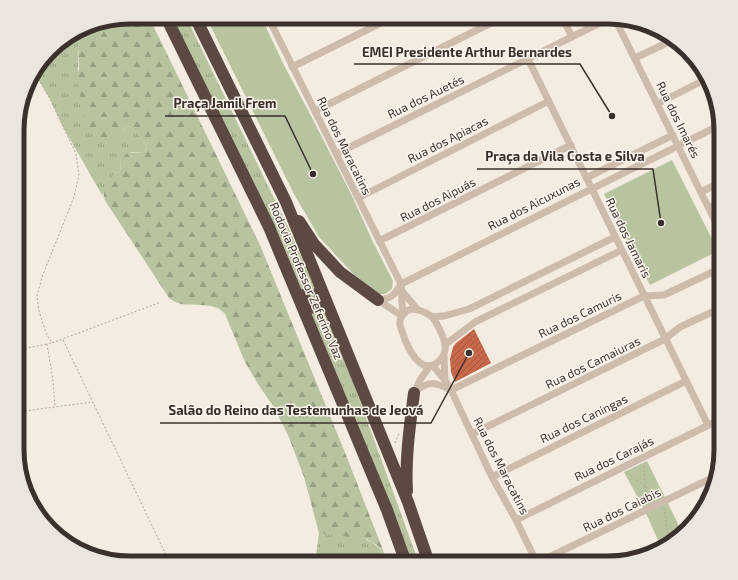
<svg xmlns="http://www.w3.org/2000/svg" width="738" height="580" font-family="'Exo 2',sans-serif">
<defs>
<pattern id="grass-tufts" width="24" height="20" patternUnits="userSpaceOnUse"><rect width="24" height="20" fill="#b8c4a0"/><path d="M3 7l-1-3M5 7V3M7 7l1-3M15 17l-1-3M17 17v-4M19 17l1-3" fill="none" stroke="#97a083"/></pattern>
<pattern id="forest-firs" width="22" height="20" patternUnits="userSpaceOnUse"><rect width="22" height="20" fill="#b8c4a0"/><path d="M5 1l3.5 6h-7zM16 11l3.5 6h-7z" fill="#97a083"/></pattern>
<pattern id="building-hatch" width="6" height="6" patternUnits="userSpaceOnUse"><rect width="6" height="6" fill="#c8694b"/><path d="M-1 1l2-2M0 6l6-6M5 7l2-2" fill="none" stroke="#a4573f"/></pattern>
</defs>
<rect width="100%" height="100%" fill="#f4ebe1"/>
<path fill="url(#grass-tufts)" d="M172,17H186L289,229L315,288L353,382L419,563H411L334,367L279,235Z
M76,34L79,48L78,70L105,144C115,141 120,140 123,129L129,126C138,132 142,138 147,147L145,152H132L121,160L120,171L114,175L102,194L106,202L63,127L50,99L34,72L56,45Z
M319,533C345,535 378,532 387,563H315Z"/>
<path fill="url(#forest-firs)" d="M130,17H149L260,245L346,455L386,558L378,546L367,539L319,533L304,477L288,435L273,406L258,384L245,362L225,314C216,302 194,306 181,304C177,303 172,300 169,298L106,202C99,186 107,179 120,171L121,160L127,153L145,152L147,147C142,138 138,132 129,126L123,129L121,136L115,141L105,144L96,140L88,129L82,107L79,90V48L76,34L94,23Z"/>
<path fill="#b8c4a0" d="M206,17H261L285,67L309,112L352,196L373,242L393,281L392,289L385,294H372L319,237L294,194Z
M672,160L718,251L650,285L604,194Z
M647,461L682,532L661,547L645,511L624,472Z"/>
<path fill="url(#building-hatch)" d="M474,329L491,363L455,382L451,372L450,359L453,347L456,343Z"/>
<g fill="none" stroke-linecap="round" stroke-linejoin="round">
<path stroke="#b9a596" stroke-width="1" stroke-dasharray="2 2" stroke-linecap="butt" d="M34,72L50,99L76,154L79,175L74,197L42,277L37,296L39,311L46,333L52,343L161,302
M63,340L170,563
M51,343L47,344L53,380L55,407
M17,350L47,344
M17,412L92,402
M395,443L399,433
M644,466L646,503
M627,473L659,496
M664,508L669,542"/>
<path stroke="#cdbbac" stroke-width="7" d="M268,17L401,284C403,296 400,302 404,314
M562,17L572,37
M614,17L721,233
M272,25L288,17
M635,58L673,40
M528,59L708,425
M292,67L393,17
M657,104L708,78
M315,111L503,17
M336,154L612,17
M586,178L673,135
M701,192L721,182
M358,198L549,101
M709,208L721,202
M379,241L571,145
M402,291L417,309
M378,300C391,299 395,295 401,284L720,125
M378,300L402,316
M411,309C418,309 425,312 431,316C436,320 445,339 445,346C446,351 444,355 441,359C424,378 411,354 405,340C404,335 401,330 400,325C399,318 404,311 411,309Z
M432,317L444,316L469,309L615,237
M446,344L475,322L622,250
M444,356L445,380
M433,366L445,380L451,390L492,477L516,520L537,563
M416,389L420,380L429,367
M414,393C428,380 435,382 451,390L644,296L664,295L721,268
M472,434L665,339L680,327L721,308
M492,477L686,381
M516,520L721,419
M537,563L716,476"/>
<path stroke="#5c4a42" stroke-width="12" d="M166,17L269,227L387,510L406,563
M195,17L286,202L408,502L429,563
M299,221L314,244L340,272L378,300
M303,295C305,298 306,304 309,306C314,309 322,308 322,301C322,298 320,295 319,292
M407,491C405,458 410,425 414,393"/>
</g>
<g text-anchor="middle" stroke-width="3" stroke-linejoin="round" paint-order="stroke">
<g font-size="12" fill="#3b302b" stroke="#fbf5ee">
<text transform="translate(426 97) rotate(-26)" y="4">Rua dos Auetés</text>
<text transform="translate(678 120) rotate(64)" y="4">Rua dos Imarés</text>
<text transform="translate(448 140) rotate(-27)" y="4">Rua dos Apiacas</text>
<text transform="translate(344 146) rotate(64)" y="4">Rua dos Maracatins</text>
<text transform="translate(438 200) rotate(-27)" y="4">Rua dos Aipuás</text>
<text transform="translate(534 204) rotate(-27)" y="4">Rua dos Aicuxunas</text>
<text transform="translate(628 238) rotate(64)" y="4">Rua dos Jamaris</text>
<text transform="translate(306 281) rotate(67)" y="4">Rodovia Professor Zeferino Vaz</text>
<text transform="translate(580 315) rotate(-26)" y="4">Rua dos Camuris</text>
<text transform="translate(593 363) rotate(-26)" y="4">Rua dos Camaiuras</text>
<text transform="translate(584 419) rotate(-26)" y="4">Rua dos Caningas</text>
<text transform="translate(614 459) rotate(-26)" y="4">Rua dos Carajás</text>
<text transform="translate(501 466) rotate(63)" y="4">Rua dos Maracatins</text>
<text transform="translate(622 510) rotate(-26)" y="4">Rua dos Caiabis</text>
</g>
</g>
<path d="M0 0H738V580H0ZM130 24H608A106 106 0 0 1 714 130V450A106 106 0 0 1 608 556H130A106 106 0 0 1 24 450V130A106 106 0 0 1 130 24Z" fill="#ece5de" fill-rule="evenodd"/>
<path fill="none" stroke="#3b302b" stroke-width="5" d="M130 24H608A106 106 0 0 1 714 130V450A106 106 0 0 1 608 556H130A106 106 0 0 1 24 450V130A106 106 0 0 1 130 24Z"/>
<path fill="none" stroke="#3b302b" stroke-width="1.5" d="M612 116L580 64H354M313 174L285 116H165M661 223L653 169H477M469 353L431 423H160"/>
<g fill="#3b302b" stroke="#fbf5ee" stroke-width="1.5">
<circle cx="612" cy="116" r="4"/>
<circle cx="313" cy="174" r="4"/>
<circle cx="661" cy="223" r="4"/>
<circle cx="469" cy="353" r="4"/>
</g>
<g font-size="13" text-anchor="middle" font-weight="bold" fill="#3b302b" stroke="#fbf5ee" stroke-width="3" stroke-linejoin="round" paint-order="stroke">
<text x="467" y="57">EMEI Presidente Arthur Bernardes</text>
<text x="225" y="108">Praça Jamil Frem</text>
<text x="565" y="161">Praça da Vila Costa e Silva</text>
<text x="296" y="415">Salão do Reino das Testemunhas de Jeová</text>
</g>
</svg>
